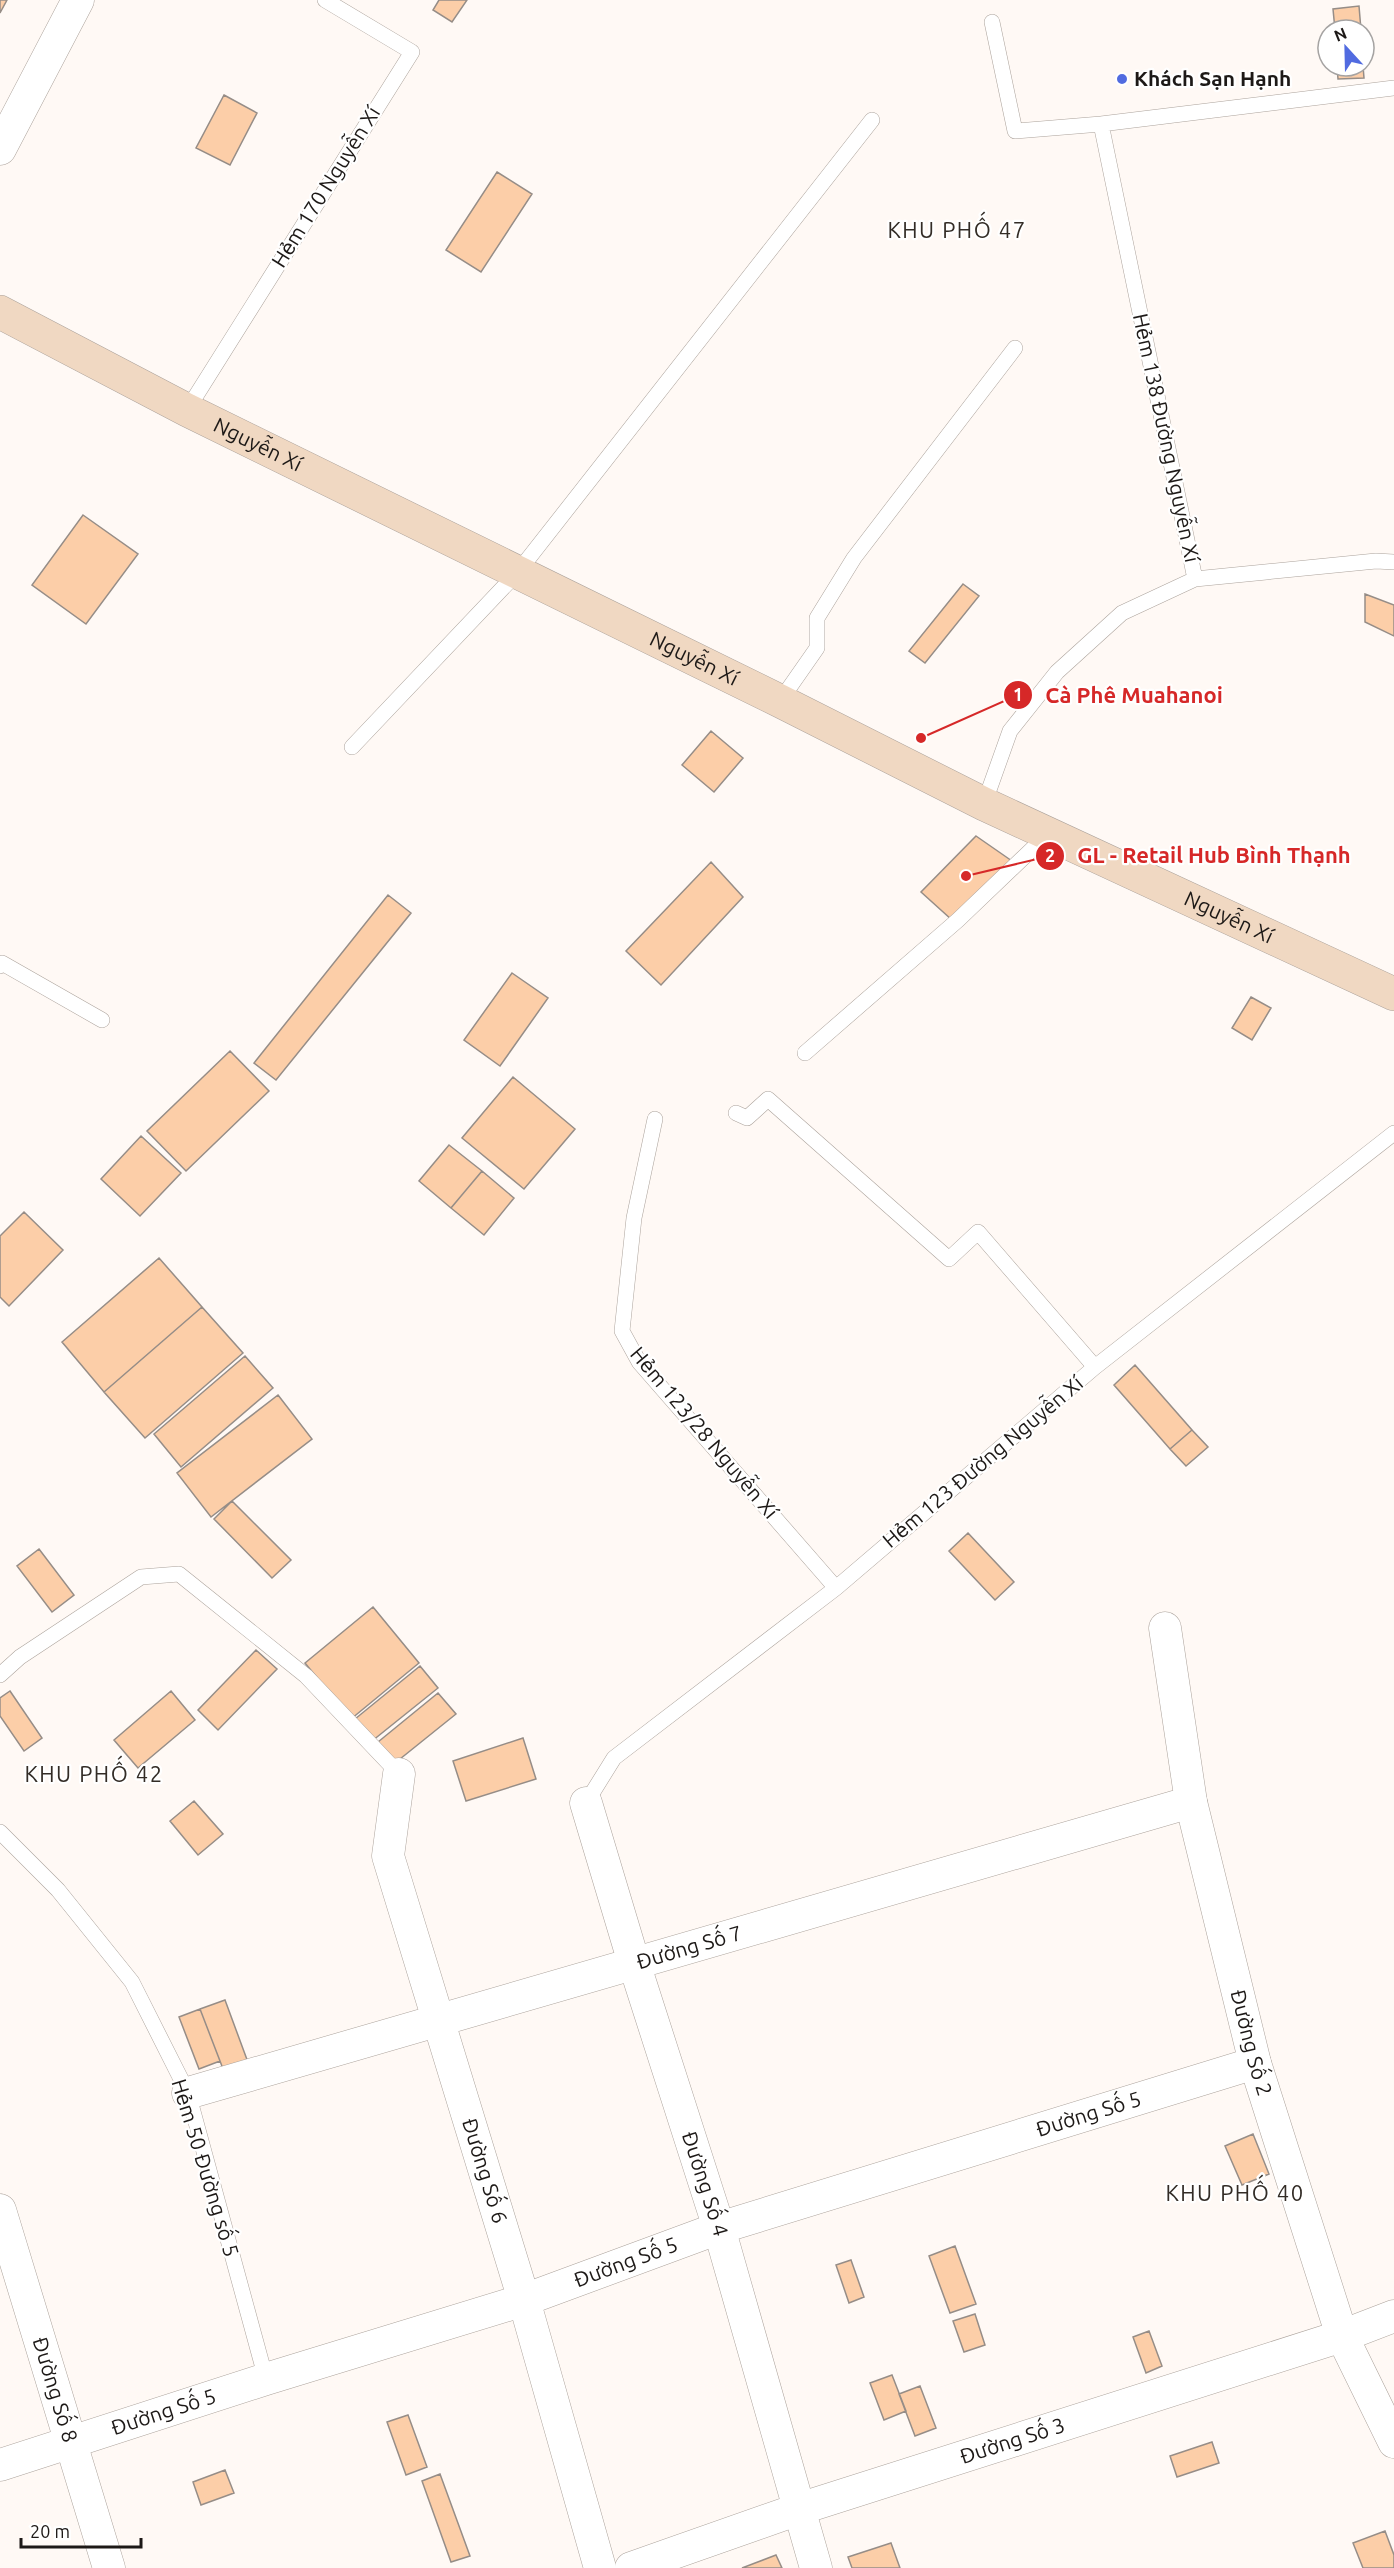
<svg xmlns="http://www.w3.org/2000/svg" width="1394" height="2568" font-family="Ubuntu,sans-serif">
<rect width="100%" height="100%" fill="#fff9f5"/>
<path fill="#fccea8" stroke="#968d87" stroke-width="1.5" d="M0,0H7L0,13Z
M439,0H467L452,22L433,10Z
M1359,6L1361,30H1335L1333,9Z
M1337,66H1363L1364,78L1338,79Z
M224,95L257,113L230,165L196,148Z
M497,172L532,194L481,272L446,250Z
M83,515L138,554L86,624L32,585Z
M963,584L979,596L925,663L909,651Z
M1365,594L1394,605V636L1365,622Z
M711,731L743,758L714,792L682,765Z
M976,836L1012,861L952,920L921,892Z
M711,862L743,897L661,985L626,951Z
M388,895L411,913L276,1080L254,1063Z
M512,973L548,998L500,1066L464,1040Z
M1251,997L1271,1008L1252,1040L1232,1028Z
M230,1051L269,1091L186,1171L147,1131Z
M513,1077L575,1129L524,1189L462,1138Z
M141,1136L181,1173L140,1216L101,1179Z
M449,1145L482,1171L451,1208L419,1181Z
M482,1171L514,1198L484,1235L451,1208Z
M24,1212L63,1250L9,1306L0,1297V1236Z
M159,1258L202,1307L104,1392L62,1342Z
M202,1307L243,1353L145,1438L104,1392Z
M245,1356L273,1388L181,1467L154,1434Z
M1135,1365L1192,1430L1170,1449L1114,1385Z
M278,1395L312,1439L211,1517L177,1473Z
M1192,1430L1208,1447L1186,1466L1170,1449Z
M232,1501L291,1560L272,1578L214,1519Z
M968,1533L1014,1582L995,1600L949,1551Z
M39,1549L74,1595L52,1612L17,1566Z
M373,1607L419,1663L351,1719L305,1663Z
M256,1650L277,1669L218,1730L198,1710Z
M420,1666L438,1688L372,1741L355,1719Z
M10,1691L42,1738L24,1751L0,1716V1698Z
M171,1691L195,1720L138,1768L114,1740Z
M438,1693L456,1714L395,1763L378,1742Z
M523,1738L536,1779L466,1801L453,1761Z
M194,1801L223,1834L198,1855L170,1821Z
M225,2000L249,2065L225,2074L200,2009Z
M200,2009L220,2061L199,2069L179,2017Z
M1253,2134L1269,2174L1242,2185L1225,2146Z
M955,2246L976,2304L950,2313L929,2256Z
M851,2260L864,2297L849,2303L836,2265Z
M975,2314L985,2345L964,2352L953,2321Z
M1149,2331L1162,2366L1146,2373L1133,2337Z
M892,2375L906,2411L884,2420L870,2383Z
M920,2386L936,2428L915,2436L899,2394Z
M408,2415L427,2467L406,2475L387,2422Z
M1212,2442L1219,2463L1177,2477L1170,2456Z
M225,2470L234,2493L201,2505L193,2482Z
M440,2474L470,2556L451,2562L422,2481Z
M1385,2531L1394,2555V2568H1363L1353,2543Z
M891,2543L900,2568H852L848,2557Z
M776,2555L782,2568H742Z"/>
<g fill="none" stroke-linecap="round" stroke-linejoin="round">
<g stroke="#aca39c" stroke-width="16">
<path id="lane" d="M992,22L1015,131L1101,124L1394,88
M1101,124L1195,579
M187,410L412,52L325,0
M780,701L817,648V618L854,558L1015,348
M352,747L517,573L872,120
M984,804L1010,731L1057,672L1122,613L1195,579L1376,561L1394,562
M0,966L2,963L102,1020
M805,1053L958,920L1048,834
M736,1113L747,1118L768,1099L949,1259L978,1232L1095,1367
M655,1119L634,1218L622,1331L639,1362L836,1588
M0,1675L20,1657L141,1577L179,1574L306,1676L399,1774
M586,1803L614,1758L836,1588L1095,1367L1394,1133
M0,1832L58,1890L132,1982L188,2093L266,2379"/>
</g>
<g stroke="#aca39c" stroke-width="33">
<g id="street">
<path d="M0,149L78,0"/>
<path id="s1" d="M1165,1628L1191,1802L1255,2063L1342,2336L1394,2442"/>
<path id="s2" d="M399,1774L388,1856L524,2300L600,2568"/>
<path id="s3" d="M586,1803L634,1963L719,2228L816,2568"/>
<path id="s4" d="M188,2093L1191,1802"/>
<path id="s5" d="M0,2210L109,2568"/>
<path id="s6" d="M0,2465L266,2379L524,2300L719,2228L1255,2063"/>
<path id="s7" d="M631,2568L799,2509L1342,2336L1394,2316"/>
</g>
</g>
<g stroke="#aca39c" stroke-width="34">
<g id="secondary">
<path id="s8" d="M0,312L187,410L780,701L984,804L1394,994"/>
</g>
</g>
<use href="#lane" stroke="#fff" stroke-width="15"/>
<use href="#street" stroke="#fff" stroke-width="32"/>
<use href="#secondary" stroke="#f0d8c2" stroke-width="33"/>
</g>
<circle fill="#516be0" stroke="#fff" stroke-width="2" cx="1122" cy="79" r="6"/>
<g text-anchor="middle" stroke-width="4.5" stroke-linejoin="round" paint-order="stroke">
<g font-size="21" font-weight="bold" fill="#1d1917" stroke="#fff" text-anchor="start">
<text x="1134" y="86">Khách Sạn Hạnh</text>
</g>
<g font-size="21" fill="#1d1917" stroke="#fff">
<text transform="translate(326 187) rotate(-58)" y="7">Hẻm 170 Nguyễn Xí</text>
<text transform="translate(1166 438) rotate(78)" y="7">Hẻm 138 Đường Nguyễn Xí</text>
<text dy="7" stroke="none"><textPath href="#s8" startOffset="290">Nguyễn Xí</textPath></text>
<text dy="7" stroke="none"><textPath href="#s8" startOffset="776">Nguyễn Xí</textPath></text>
<text dy="7" stroke="none"><textPath href="#s8" startOffset="1370">Nguyễn Xí</textPath></text>
<text transform="translate(704 1433) rotate(50)" y="7">Hẻm 123/28 Nguyễn Xí</text>
<text transform="translate(983 1462) rotate(-40)" y="7">Hẻm 123 Đường Nguyễn Xí</text>
<text dy="7" stroke="none"><textPath href="#s4" startOffset="522">Đường Số 7</textPath></text>
<text dy="7" stroke="none"><textPath href="#s1" startOffset="424">Đường Số 2</textPath></text>
<text dy="7" stroke="none"><textPath href="#s6" startOffset="1144">Đường Số 5</textPath></text>
<text transform="translate(205 2168) rotate(73)" y="7">Hẻm 50 Đường số 5</text>
<text dy="7" stroke="none"><textPath href="#s2" startOffset="412">Đường Số 6</textPath></text>
<text dy="7" stroke="none"><textPath href="#s3" startOffset="399">Đường Số 4</textPath></text>
<text dy="7" stroke="none"><textPath href="#s6" startOffset="658">Đường Số 5</textPath></text>
<text dy="7" stroke="none"><textPath href="#s5" startOffset="188">Đường Số 8</textPath></text>
<text dy="7" stroke="none"><textPath href="#s6" startOffset="172">Đường Số 5</textPath></text>
<text dy="7" stroke="none"><textPath href="#s7" startOffset="402">Đường Số 3</textPath></text>
</g>
<g font-size="22" letter-spacing="1.5" fill="#332c26" stroke="#fff">
<text x="957" y="238">KHU PHỐ 47</text>
<text x="94" y="1782">KHU PHỐ 42</text>
<text x="1235" y="2201">KHU PHỐ 40</text>
</g>
</g>
<path fill="none" stroke="#d62828" stroke-width="2" d="M921 738L1018 695M966 876L1050 856"/>
<g fill="#d62828" stroke="#fff" stroke-width="2">
<circle cx="921" cy="738" r="6"/>
<circle cx="966" cy="876" r="6"/>
<circle cx="1018" cy="695" r="15"/>
<circle cx="1050" cy="856" r="15"/>
</g>
<g font-size="18" text-anchor="middle" font-weight="bold" fill="#fff">
<text x="1018" y="701">1</text>
<text x="1050" y="862">2</text>
</g>
<g font-size="22" text-anchor="middle" font-weight="bold" fill="#d62828" stroke="#fff" stroke-width="4.5" stroke-linejoin="round" paint-order="stroke">
<text x="1134" y="703">Cà Phê Muahanoi</text>
<text x="1214" y="863">GL - Retail Hub Bình Thạnh</text>
</g>
<g transform="translate(1346 48) rotate(338)"><circle r="28" fill="#ffffff" stroke="#a5a3a2" stroke-width="1.5"/>
<path d="M0-4.5L10 22L0 15L-10 22Z" fill="#516be0"/>
<text y="-9" font-size="16" font-weight="bold" text-anchor="middle" fill="#1d1917">N</text>
</g>
<path d="M21 2538v9h120v-9" fill="none" stroke="#1d1917" stroke-width="3"/>
<text x="30" y="2538" font-size="18" fill="#1d1917" stroke="#ffffff" stroke-width="4.5" paint-order="stroke">20 m</text>
</svg>
